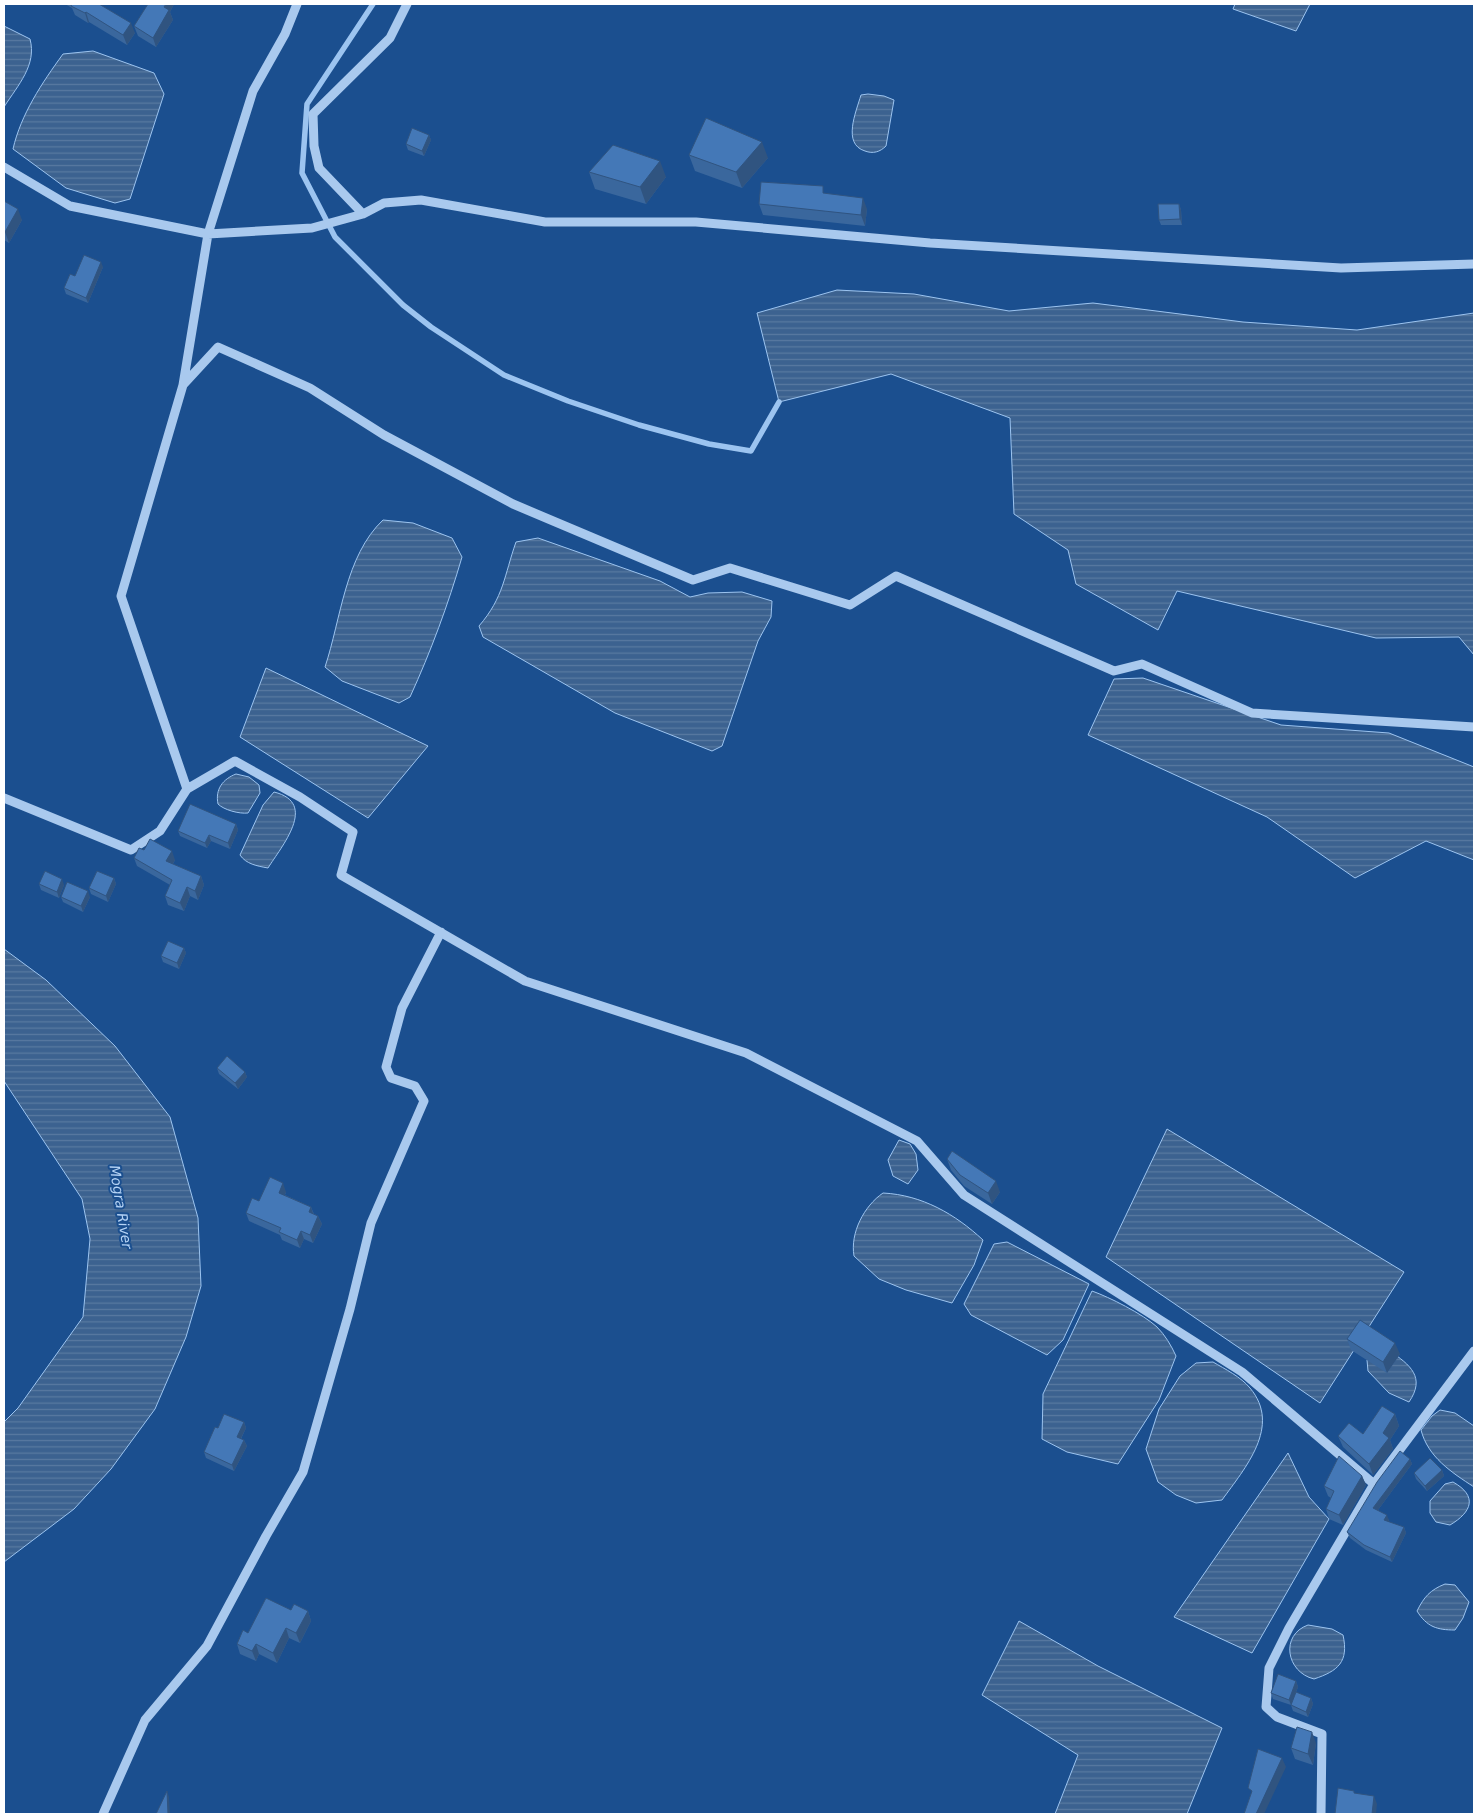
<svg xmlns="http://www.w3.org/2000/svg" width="1478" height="1818" font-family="'DejaVu Sans',sans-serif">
<defs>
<pattern id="water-rules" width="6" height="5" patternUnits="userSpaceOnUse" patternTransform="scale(1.25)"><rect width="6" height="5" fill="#3c6290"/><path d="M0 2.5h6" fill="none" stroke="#597aa1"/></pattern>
</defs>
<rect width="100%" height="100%" fill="#1b4f8f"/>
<path fill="url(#water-rules)" stroke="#9cc4f0" d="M1235,4H1310L1296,31L1233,9Z
M4,26L30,39C37,65 18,85 4,107Z
M93,51L154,73L164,94L130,199L115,203L66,188L13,149C21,114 42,83 63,54Z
M868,94L884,96L894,100L886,146C880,152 873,154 865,151C842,144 856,112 861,95Z
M837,290L914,294L1009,311L1093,303L1243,322L1357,330L1474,313V655L1459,637L1376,638L1177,591L1158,630L1076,584L1068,550L1014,514L1010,418L891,374L779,402L757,313Z
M383,520L413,523L452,538L462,557C448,605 431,651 410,697L399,703L342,681L325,667C341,619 345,556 383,520Z
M538,538L660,581L690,597L708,593L742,592L772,601L771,617L758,641L722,746L712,751L615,713L483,637L479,626C504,597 504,576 516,542Z
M266,668L428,746L368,818L240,737Z
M1143,678L1281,725L1389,733L1474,767V860L1426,841L1355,878L1267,817L1088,735L1114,679Z
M236,774L249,777L259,785L260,793L248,813C239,814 224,810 218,804C215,789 223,779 236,774Z
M274,792C319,803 281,847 268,868C257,866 246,864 240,855L263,805Z
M4,949L46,980L115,1046L170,1117L198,1218L201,1286L186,1337L155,1409L111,1469L74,1509L4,1562V1422L18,1408L83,1317L90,1239L82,1199L4,1081Z
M1167,1129L1404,1272L1320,1403L1106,1257Z
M899,1140L910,1144L916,1154L918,1170L908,1184L893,1176L888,1160Z
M883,1193C922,1195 955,1214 983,1240L974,1265L952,1303L906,1290L879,1279L854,1256C850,1233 864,1206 883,1193Z
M1007,1242L1089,1284L1063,1340L1047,1355L971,1315L964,1304L994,1244Z
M1092,1291C1109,1297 1143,1314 1157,1327C1165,1335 1171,1345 1176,1356L1159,1400L1118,1464L1067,1452L1042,1439L1043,1394Z
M1390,1351C1410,1365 1426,1377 1409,1402L1389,1393L1368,1371L1367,1360Z
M1213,1362C1225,1369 1241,1377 1250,1388C1282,1426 1245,1468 1222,1500L1196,1503L1176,1495L1158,1482L1146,1449L1159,1409L1180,1376L1196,1363Z
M1440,1410L1455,1413L1474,1426V1487C1451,1472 1428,1457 1421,1430L1432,1416Z
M1288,1453L1309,1497L1329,1519L1252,1653L1174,1617Z
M1453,1482C1478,1496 1472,1512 1450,1525L1436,1522L1430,1513V1501L1445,1484Z
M1445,1584L1455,1585L1469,1602L1463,1618L1455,1630C1437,1630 1427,1627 1417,1611C1424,1597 1430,1590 1445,1584Z
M1019,1621L1098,1666L1222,1728L1187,1814H1055L1078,1755L982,1695Z
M1308,1625L1332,1629L1343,1635C1349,1662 1338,1671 1314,1679C1286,1672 1280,1635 1308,1625Z"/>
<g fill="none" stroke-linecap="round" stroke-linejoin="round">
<path stroke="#9cc4f0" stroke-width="5.5" d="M373,4L307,104L302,173L335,237L403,305L431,327L504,375L568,401L639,425L709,444L751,451L779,402"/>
<path stroke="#a9c9ee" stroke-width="9" d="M297,4L285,34L253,91L208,234L183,385L218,347L310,388L384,435L513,504L693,580L730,568L850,605L896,576L1114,671L1142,664L1252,713L1474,727
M4,167L70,206L208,234L312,228L363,214L384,203L421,200L545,222H696L930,243L1341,268L1474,264
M363,214L319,168L314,146L313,114L390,38L407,4
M183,385L121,596L187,789L235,761L300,797L353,832L341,875L525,981L746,1053L917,1141L964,1195L1242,1372L1374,1484L1474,1351
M4,798L131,850L160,831L187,789
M103,1814L145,1720L207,1646L266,1536L303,1472L350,1309L371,1223L424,1101L415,1086L391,1078L386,1067L402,1008L441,932
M1321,1814L1322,1734L1277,1717L1266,1707L1269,1668L1289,1628L1374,1484"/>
</g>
<path fill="#3a679d" d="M65,4H99L135,33L127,45L89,22L88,23L75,15L72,8Z
M148,4H174L170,12L173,20L156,47L138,36L134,26Z
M429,135L431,140L424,156L408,150L406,144Z
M689,155L768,158L742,188L695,171Z
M589,172L666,177L646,204L595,189Z
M826,193L867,209L865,226L763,215L759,204Z
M4,201L22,220L9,243L4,240Z
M1179,204L1181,210L1182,225H1161L1159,220Z
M103,267L88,303L66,294L64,288L75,276Z
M236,824L238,830L230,849L211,841L207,848L180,836L178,831Z
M144,850L175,860L173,864L201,876L204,885L198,900L190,896L184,911L168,905L165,896L170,885L137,866L134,858Z
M114,878L116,884L108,902L91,894L89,888Z
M39,884L64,885L59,898L41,890Z
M61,897H90L83,912L63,902Z
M184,948L186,953L179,969L163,962L161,956Z
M217,1068L245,1072L247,1077L238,1089L219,1074Z
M947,1159L1000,1192L992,1204L964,1186L951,1170Z
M286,1192L285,1195L311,1207L314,1214L318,1216L322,1224L313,1243L304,1239L300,1248L282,1240L280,1235L249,1221L246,1213L259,1201Z
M1347,1339L1400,1354L1387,1373L1351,1350Z
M1395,1414L1399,1426L1390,1440L1393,1449L1373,1475L1343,1447L1338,1436L1363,1434Z
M244,1422L246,1428L241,1439L244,1440L247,1446L234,1471L206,1458L204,1452L218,1428Z
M1410,1459L1412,1464L1378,1510L1389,1520L1388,1522L1404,1527L1406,1533L1392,1562L1366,1550L1350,1538L1347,1532Z
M1442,1470L1444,1476L1427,1491L1416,1479L1414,1473Z
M1362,1476L1366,1485L1343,1525L1329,1519L1326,1509L1331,1498L1328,1496L1324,1486Z
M291,1610L308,1611L311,1621L300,1643L289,1638L277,1663L259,1654L256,1661L240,1654L237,1644L248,1633Z
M1296,1681L1298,1687L1295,1695L1311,1698L1313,1704L1308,1717L1293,1711L1291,1705L1273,1699L1271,1693Z
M1316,1743L1313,1765L1295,1759L1291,1748Z"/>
<path fill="#305480" d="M166,4H174L170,12L173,20L156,47L153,38Z
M86,12L89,22L88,23L85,13Z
M131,23L135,33L127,45L123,35Z
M429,135L431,140L424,156L422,151Z
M762,142L768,158L742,188L736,172Z
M660,161L666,177L646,204L640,187Z
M863,198L867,209L865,226L861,215Z
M1179,204L1181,210L1182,225L1180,219Z
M18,209L22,220L9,243L5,232Z
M101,262L103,267L88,303L86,298Z
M236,824L238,830L230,849L228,843Z
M209,835L211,841L207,848L205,843Z
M172,851L175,860L170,869L166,861Z
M201,876L204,885L198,900L195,891Z
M114,878L116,884L108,902L106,896Z
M62,879L64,885L59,898L57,892Z
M187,887L190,896L184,911L180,903Z
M88,891L90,897L83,912L81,906Z
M184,948L186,953L179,969L177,963Z
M245,1072L247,1077L238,1089L235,1083Z
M996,1181L1000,1192L992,1204L988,1193Z
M283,1183L286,1192L282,1201L279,1193Z
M311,1207L314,1216L309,1212Z
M318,1216L322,1224L313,1243L310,1235Z
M301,1231L304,1239L300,1248L297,1240Z
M1395,1343L1400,1354L1387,1373L1383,1362Z
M1395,1414L1399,1426L1390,1440L1393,1449L1373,1475L1369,1464L1383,1433Z
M244,1422L246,1428L239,1442L237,1437Z
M244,1440L247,1446L234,1471L232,1465Z
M1410,1459L1412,1464L1375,1514L1373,1508Z
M1442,1470L1444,1476L1427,1491L1425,1486Z
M1362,1476L1366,1485L1343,1525L1339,1515Z
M1387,1515L1389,1520L1386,1526L1384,1520Z
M1404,1527L1406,1533L1392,1562L1390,1557Z
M308,1611L311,1621L300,1643L296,1633Z
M286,1628L289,1638L277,1663L273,1653Z
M256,1644L259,1654L256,1661L252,1651Z
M1296,1681L1298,1687L1291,1705L1289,1700Z
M1311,1698L1313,1704L1308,1717L1306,1712Z
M1312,1732L1316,1743L1313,1765L1308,1754Z
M1282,1758L1286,1767L1264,1814H1256Z
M167,1791L169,1797L170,1814H168Z
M1374,1796L1377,1804L1376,1814H1372Z"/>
<path fill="#4478b7" stroke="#305480" d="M72,4H99L131,23L123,35L86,12L85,13L71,6Z
M148,4H166L164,7L169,10L153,38L134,26Z
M706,118L762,142L736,172L689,155Z
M412,128L429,135L422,151L406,144Z
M613,145L660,161L640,187L589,172Z
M761,182L823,186V193L863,198L861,215L759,204Z
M4,201L18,209L5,232L4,231Z
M1158,204H1179L1180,219L1159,220Z
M84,255L101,262L86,298L64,288L70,274L75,276Z
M190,804L236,824L228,843L209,835L205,843L178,831Z
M150,839L172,851L166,861L201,876L195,891L187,887L180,903L165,896L172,880L134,858L139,848L144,850Z
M45,871L62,879L57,892L39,884Z
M97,871L114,878L106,896L89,888Z
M67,882L88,891L81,906L61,897Z
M168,941L184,948L177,963L161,956Z
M227,1056L245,1072L235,1083L217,1068Z
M952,1151L996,1181L988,1193L960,1175L947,1159Z
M270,1177L283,1183L279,1193L311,1207L309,1212L318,1216L310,1235L301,1231L297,1240L279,1232L281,1228L246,1213L252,1198L259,1201Z
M1360,1320L1395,1343L1383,1362L1347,1339Z
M1382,1406L1395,1414L1383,1433L1389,1438L1369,1464L1338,1436L1349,1423L1363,1434Z
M224,1414L244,1422L237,1437L244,1440L232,1465L204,1452L215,1427L218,1428Z
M1400,1451L1410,1459L1373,1508L1387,1515L1384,1520L1404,1527L1390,1557L1364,1545L1347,1532L1377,1482Z
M1339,1456L1362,1476L1339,1515L1326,1509L1334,1491L1324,1486Z
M1430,1458L1442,1470L1425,1486L1414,1473Z
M266,1598L291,1610L294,1604L308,1611L296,1633L286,1628L273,1653L256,1644L252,1651L237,1644L243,1630L248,1633Z
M1278,1674L1296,1681L1289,1700L1271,1693Z
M1296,1692L1311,1698L1306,1712L1291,1705Z
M1297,1727L1312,1732L1308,1754L1291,1748Z
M1258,1749L1282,1758L1256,1814H1244L1252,1791L1248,1788Z
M1338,1788L1354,1791V1793L1374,1796L1372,1814H1335Z
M167,1791L168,1814H156Z"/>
<g text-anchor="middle" stroke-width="4" stroke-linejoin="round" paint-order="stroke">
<g font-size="14" font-style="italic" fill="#b5d3f5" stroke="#1b4f8f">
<text transform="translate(121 1207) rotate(81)" y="5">Mogra River</text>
</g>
</g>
<rect width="1478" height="1818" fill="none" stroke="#ffffff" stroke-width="10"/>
</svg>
